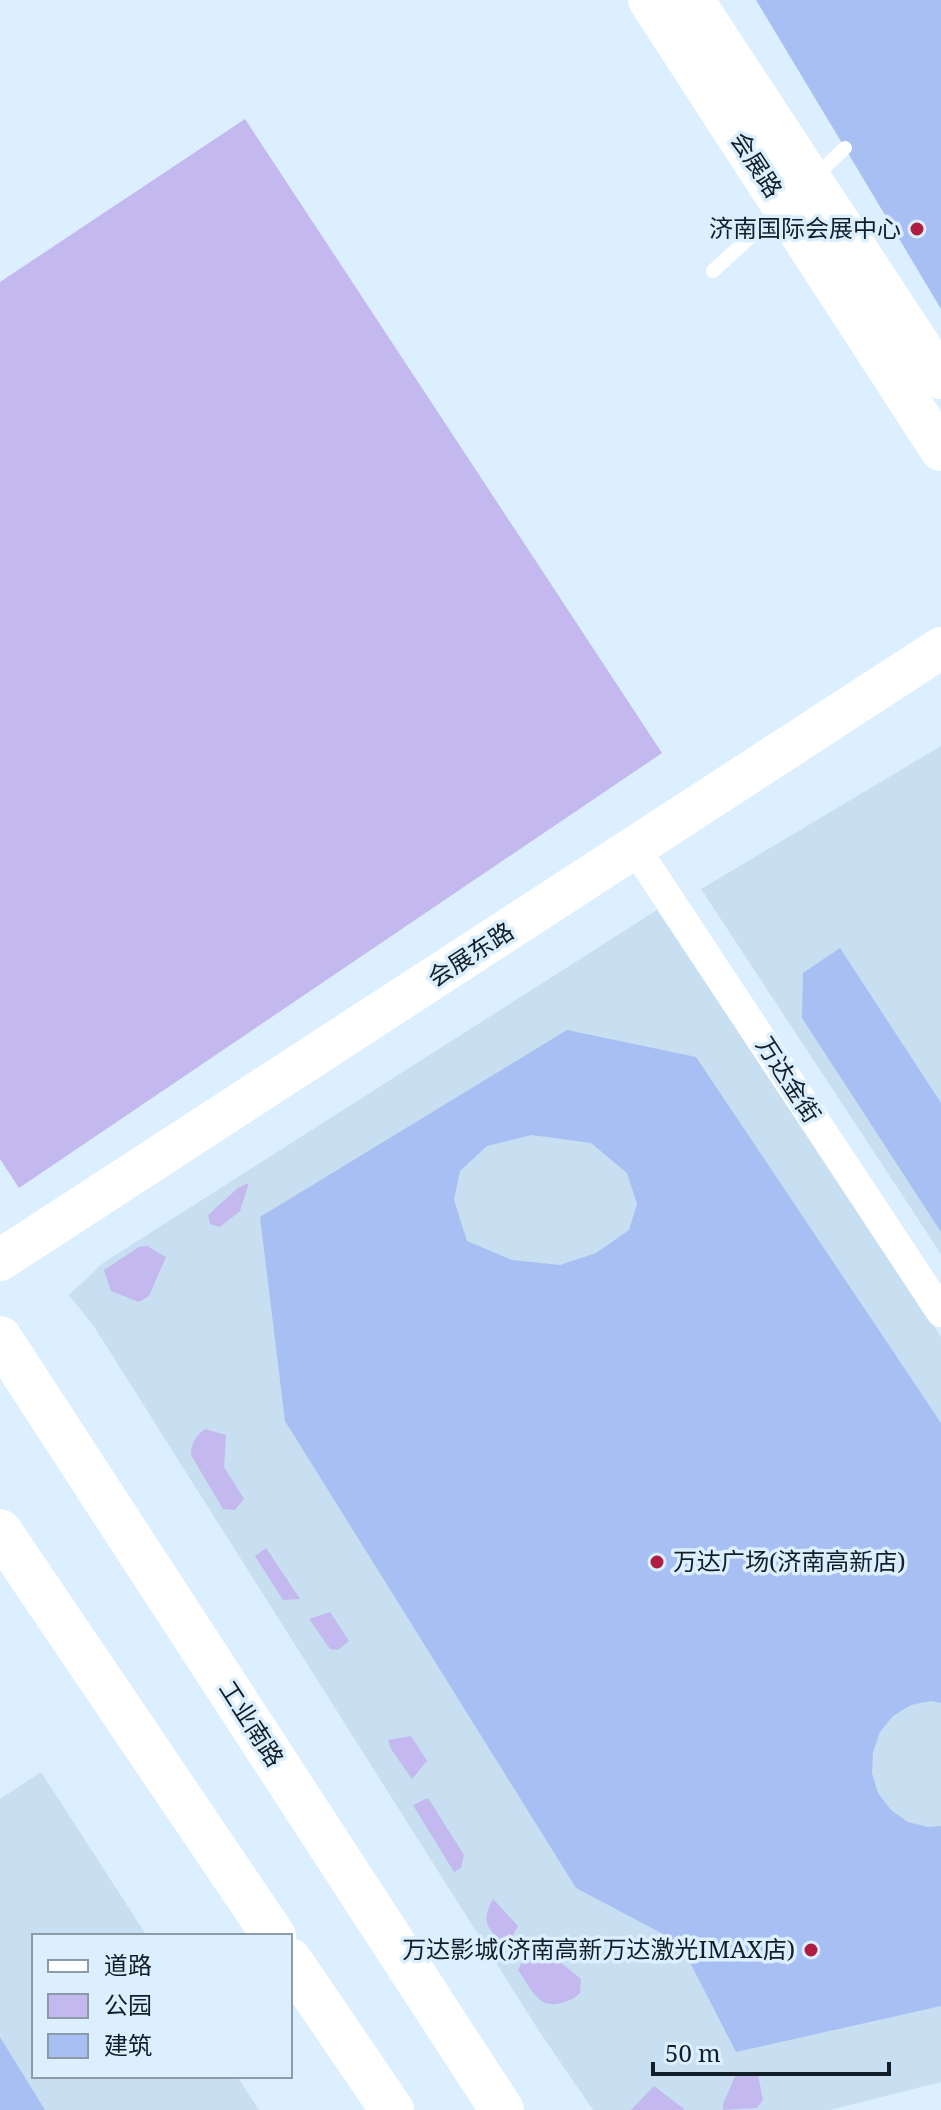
<svg xmlns="http://www.w3.org/2000/svg" width="941" height="2110" font-family="'Noto Serif','Noto Sans SC',serif">
<rect width="100%" height="100%" fill="#dbeffe"/>
<path fill="#c7dff1" d="M941,746V1254L701,889Z
M657,910L941,1337V2082L830,2110H593L539,2031L93,1325L69,1295L103,1263Z
M41,1772L147,1936H34V2076H237L259,2110H0V1799Z"/>
<path fill="#c3b9ee" d="M245,119L662,753L19,1188L0,1159V282Z
M249,1183L240,1211L220,1227L210,1224L208,1215L238,1188Z
M147,1246L166,1257L149,1296L139,1302L111,1291L104,1270L139,1247Z
M205,1429L226,1435L224,1467L244,1499L235,1510L223,1509L191,1455C191,1444 196,1435 205,1429Z
M266,1548L300,1599L283,1600L255,1556Z
M330,1612L349,1641L338,1650L330,1649L309,1619Z
M411,1736L427,1761L412,1779L391,1749L388,1740Z
M428,1798L464,1855L461,1868L454,1872L413,1805Z
M493,1899L518,1926L506,1948C489,1927 479,1925 493,1899Z
M533,1940L581,1979L580,1993C574,1999 570,2000 562,2003C538,2010 531,1988 518,1970Z
M736,2074L758,2075L763,2100L757,2108L723,2110V2104Z
M654,2086L684,2109V2110H631Z"/>
<path fill="#a8bff3" fill-rule="evenodd" d="M756,0H941V309L845,148Z
M840,948L941,1103V1232L802,1018L803,973Z
M567,1030L696,1057L941,1423V1703L931,1701L911,1705L893,1716L880,1732L873,1752L872,1773L878,1793L891,1810L908,1822L928,1827L941,1826V2006L736,2052L680,1943L576,1888L285,1421L260,1217ZM532,1135L591,1143L627,1173L637,1204L629,1230L596,1253L560,1265L512,1260L467,1241L454,1200L460,1171L487,1146Z
M0,2037L45,2110H0Z"/>
<g fill="none" stroke-linecap="round" stroke-linejoin="round">
<path stroke="#fff" stroke-width="14" d="M813,178L845,148
M713,271L781,209"/>
<path stroke="#fff" stroke-width="30" d="M635,848L941,1312"/>
<path stroke="#fff" stroke-width="42" d="M649,0L941,450
M693,0L941,378
M0,1260L941,648"/>
<path stroke="#fff" stroke-width="44" d="M0,1338L502,2110
M0,1531L274,1936
M290,1960L392,2110"/>
</g>
<g fill="#b01d42" stroke="#dbeffe" stroke-width="3">
<circle cx="917" cy="229" r="8"/>
<circle cx="657" cy="1562" r="8"/>
<circle cx="811" cy="1950" r="8"/>
</g>
<g text-anchor="middle" stroke-width="7" stroke-linejoin="round" paint-order="stroke">
<g font-size="24" fill="#131f28" stroke="#dbeffe">
<text transform="translate(756 165) rotate(57)" y="8">会展路</text>
<text transform="translate(471 955) rotate(-33)" y="8">会展东路</text>
<text transform="translate(788 1080) rotate(57)" y="8">万达金街</text>
<text transform="translate(251 1724) rotate(57)" y="8">工业南路</text>
</g>
<g font-size="24" fill="#131f28" stroke="#dbeffe" text-anchor="end">
<text x="901" y="237">济南国际会展中心</text>
<text x="673" y="1570" text-anchor="start">万达广场(济南高新店)</text>
<text x="795" y="1958">万达影城(济南高新万达激光IMAX店)</text>
</g>
</g>
<rect x="32" y="1934" width="260" height="144" fill="#dbeffe" stroke="#8b9ca8" stroke-width="2"/>
<rect x="48" y="1960" width="40" height="12" fill="#ffffff" stroke="#8b9ca8" stroke-width="2"/>
<text x="104" y="1974" font-size="24" fill="#131f28">道路</text>
<rect x="48" y="1994" width="40" height="24" fill="#c3b9ee" stroke="#8b9ca8" stroke-width="2"/>
<text x="104" y="2014" font-size="24" fill="#131f28">公园</text>
<rect x="48" y="2034" width="40" height="24" fill="#a8bff3" stroke="#8b9ca8" stroke-width="2"/>
<text x="104" y="2054" font-size="24" fill="#131f28">建筑</text>
<path d="M653 2062v12h236v-12" fill="none" stroke="#131f28" stroke-width="4"/>
<text x="665" y="2062" font-size="24" fill="#131f28" stroke="#dbeffe" stroke-width="6" paint-order="stroke">50 m</text>
</svg>
